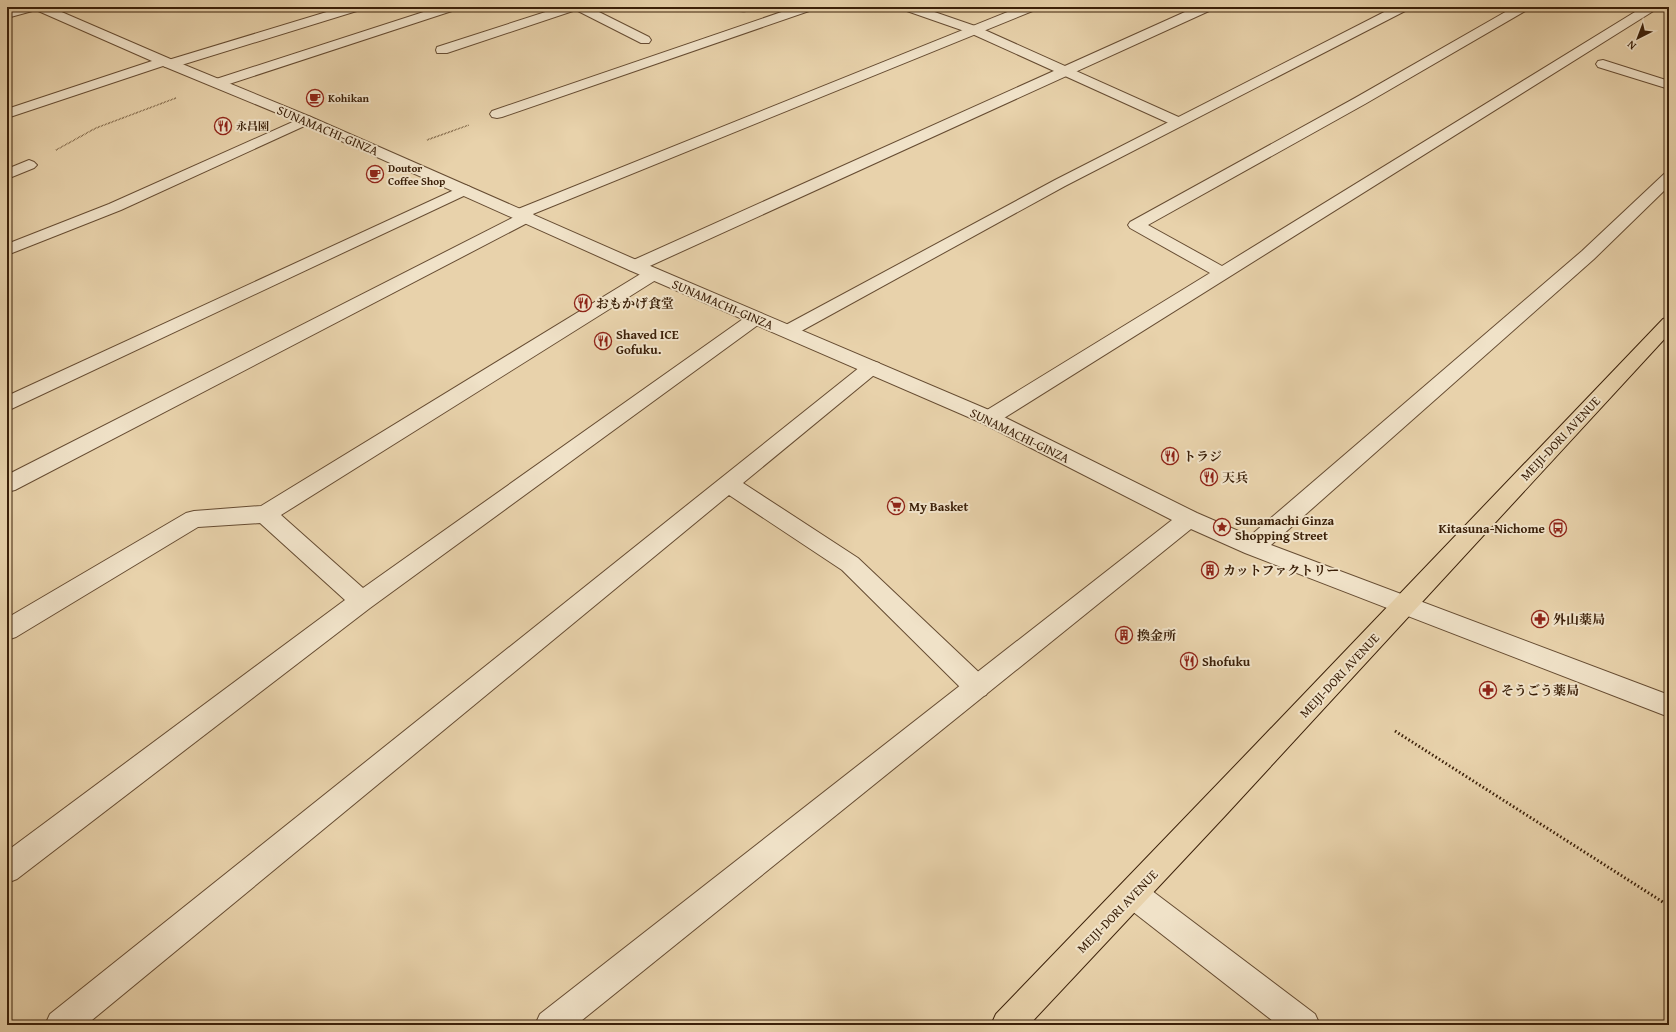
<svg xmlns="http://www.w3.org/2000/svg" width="1676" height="1032" font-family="'Gentium Book Plus','Noto Serif JP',serif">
<rect width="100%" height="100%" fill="#e8d2ab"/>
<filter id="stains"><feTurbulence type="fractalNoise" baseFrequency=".005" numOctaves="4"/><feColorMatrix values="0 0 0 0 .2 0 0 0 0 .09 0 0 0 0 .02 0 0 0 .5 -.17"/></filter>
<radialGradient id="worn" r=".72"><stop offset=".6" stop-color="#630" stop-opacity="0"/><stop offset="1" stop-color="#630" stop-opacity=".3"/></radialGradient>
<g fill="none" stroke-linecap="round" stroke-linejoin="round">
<g stroke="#664c32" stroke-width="2">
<path id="service" d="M343,7H362L360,10L175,67H165L163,64L165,61Z
M439,7H457L455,10L223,86H213L211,83L213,80Z
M561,7H589L649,37L651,40L649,43H641L576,10L447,53H437L436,50L437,47Z
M734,7H747L748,8L746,11C741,12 737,11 734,7Z
M796,7H814L812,10L502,117L497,118L492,117L490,114L492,111Z
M1020,7H1037L1035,10L533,214L535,217L533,220L15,490L7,492V475L514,217L511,214L513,211Z
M1196,7L1211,8L1209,11L641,270L635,271L629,270L626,266L629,262Z
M1394,7H1409L1407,10L1065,186L794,335L788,337L782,335L779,331L782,327L1055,180Z
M1514,7H1529L1527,10L1365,104L1148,225L1222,266L1643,7H1657L1655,10L996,423L989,425L982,423L979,418L982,413L1210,273L1130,228L1128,225L1130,222L1355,98Z
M1603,60L1669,81V89L1598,67L1596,64L1598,61Z
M306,116L311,117L313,120L311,123L121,210L7,255V244L109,204Z
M29,160L34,162L37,165L34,168L7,179V169Z
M465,185L470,187L473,190L470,193L7,411V396Z
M653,269L659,270L662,274L659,278L281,515L363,588L750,314L756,312L762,314L765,318L762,322L370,608L17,879L7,883V851L345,600L260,523L198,527L16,637L7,640V618L186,513L194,511L261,506L647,270Z
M872,361L879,363L882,367L879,371L743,483L858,558L986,679L990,687L986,695L977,698L968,695L842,570L729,495L86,1025H45L50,1014L865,363Z
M1133,879L1143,884L1315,1014L1320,1025H1278L1123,904L1118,894L1123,884Z"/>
</g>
<g stroke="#664c32" stroke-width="2">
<path id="minor" d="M19,7H50L175,61L311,117L641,262L996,413L1197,513L1250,536L1582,251L1664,174L1669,172V186L1594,259L1271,545L1669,695V717L1245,553L1191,529L576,1025H535L540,1014L1172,520L982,423L629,270L301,123L163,66L7,118V109L152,61L36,10L7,18V10Z
M902,7H920L978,27L1183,119L1185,122L1183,125L1178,126L1173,125L970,33L904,10Z"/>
</g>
<g stroke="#3b2009" stroke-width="2">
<path id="primary" d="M1669,317V334L1224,817L1029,1025H991L996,1014L1256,744L1663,319Z"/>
</g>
<path stroke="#3b2009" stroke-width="1.5" stroke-dasharray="0.5 1" stroke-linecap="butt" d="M427,140L469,125
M56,150L96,128L176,98"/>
<path stroke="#3b2009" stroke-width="3" stroke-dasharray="1.5 2.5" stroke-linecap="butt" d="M1395,731L1669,906"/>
<use href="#service" fill="#f0e2c8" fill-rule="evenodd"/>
<use href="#minor" fill="#f0e2c8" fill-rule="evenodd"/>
<use href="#primary" fill="#e8d2ab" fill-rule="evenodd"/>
</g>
<defs>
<g id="cafe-ring" transform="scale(0.9)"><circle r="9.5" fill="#f0e2c8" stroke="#8f2418" stroke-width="1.5"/><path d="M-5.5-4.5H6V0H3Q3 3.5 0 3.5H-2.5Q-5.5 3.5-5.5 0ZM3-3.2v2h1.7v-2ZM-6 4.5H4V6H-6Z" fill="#8f2418"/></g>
<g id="restaurant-ring" transform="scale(0.9)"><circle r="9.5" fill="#f0e2c8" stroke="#8f2418" stroke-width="1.5"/><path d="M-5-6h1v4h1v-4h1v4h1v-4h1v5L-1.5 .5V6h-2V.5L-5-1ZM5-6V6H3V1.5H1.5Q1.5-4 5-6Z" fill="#8f2418"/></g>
<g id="supermarket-ring" transform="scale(0.9)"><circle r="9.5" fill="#f0e2c8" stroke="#8f2418" stroke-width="1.5"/><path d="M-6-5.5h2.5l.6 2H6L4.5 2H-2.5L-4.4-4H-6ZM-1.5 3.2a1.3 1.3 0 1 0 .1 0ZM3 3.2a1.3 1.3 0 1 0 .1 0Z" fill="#8f2418"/></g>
<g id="sight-ring" transform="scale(0.9)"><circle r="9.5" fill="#f0e2c8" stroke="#8f2418" stroke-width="1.5"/><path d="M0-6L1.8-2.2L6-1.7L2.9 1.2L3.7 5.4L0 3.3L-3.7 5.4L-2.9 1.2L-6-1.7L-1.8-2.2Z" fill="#8f2418"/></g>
<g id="bus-ring" transform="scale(0.9)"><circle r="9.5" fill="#f0e2c8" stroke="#8f2418" stroke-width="1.5"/><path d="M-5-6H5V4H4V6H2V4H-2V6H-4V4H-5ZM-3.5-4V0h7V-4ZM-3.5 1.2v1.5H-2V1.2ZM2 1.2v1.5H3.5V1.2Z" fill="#8f2418"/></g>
<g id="building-ring" transform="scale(0.9)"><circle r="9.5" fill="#f0e2c8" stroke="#8f2418" stroke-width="1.5"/><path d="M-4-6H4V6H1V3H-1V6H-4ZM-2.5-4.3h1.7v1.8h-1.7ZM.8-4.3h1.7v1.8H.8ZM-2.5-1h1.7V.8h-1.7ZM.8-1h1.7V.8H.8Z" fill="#8f2418"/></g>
<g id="pharmacy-ring" transform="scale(0.9)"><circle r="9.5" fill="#f0e2c8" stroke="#8f2418" stroke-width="1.5"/><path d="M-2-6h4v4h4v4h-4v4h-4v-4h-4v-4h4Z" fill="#8f2418"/></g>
</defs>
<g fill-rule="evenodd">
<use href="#cafe-ring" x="315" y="98"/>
<use href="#restaurant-ring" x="223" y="126"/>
<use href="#cafe-ring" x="375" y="174"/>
<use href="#restaurant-ring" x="583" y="303"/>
<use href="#restaurant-ring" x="603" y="341"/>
<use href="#restaurant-ring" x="1170" y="456"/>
<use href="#restaurant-ring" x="1209" y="477"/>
<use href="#supermarket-ring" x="896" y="506"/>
<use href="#sight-ring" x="1222" y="527"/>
<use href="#bus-ring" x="1558" y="528"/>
<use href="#building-ring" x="1210" y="570"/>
<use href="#pharmacy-ring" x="1540" y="619"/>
<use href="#building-ring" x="1124" y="635"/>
<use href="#restaurant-ring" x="1189" y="661"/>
<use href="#pharmacy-ring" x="1488" y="690"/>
</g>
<g text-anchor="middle" stroke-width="4" stroke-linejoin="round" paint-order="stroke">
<g font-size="11" font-weight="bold" fill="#3b2009" stroke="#f0e2c8" text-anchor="start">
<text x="328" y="102">Kohikan</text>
<text x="236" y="130">永昌園</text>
<text x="388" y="172">Doutor<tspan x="388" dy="13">Coffee Shop</tspan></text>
</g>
<g font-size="13" fill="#3b2009" stroke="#f0e2c8">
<text transform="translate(328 130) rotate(23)" y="5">SUNAMACHI-GINZA</text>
<text transform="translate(723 304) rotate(23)" y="5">SUNAMACHI-GINZA</text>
<text transform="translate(1020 435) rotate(26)" y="5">SUNAMACHI-GINZA</text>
<text transform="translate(1560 438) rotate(-47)" y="5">MEIJI-DORI AVENUE</text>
<text transform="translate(1339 675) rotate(-47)" y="5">MEIJI-DORI AVENUE</text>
<text transform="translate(1117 911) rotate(-46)" y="5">MEIJI-DORI AVENUE</text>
</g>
<g font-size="13" font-weight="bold" fill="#3b2009" stroke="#f0e2c8" text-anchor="start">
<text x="596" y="308">おもかげ食堂</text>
<text x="616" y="339">Shaved ICE<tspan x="616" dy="15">Gofuku.</tspan></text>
<text x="1183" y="461">トラジ</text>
<text x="1222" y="482">天兵</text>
<text x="909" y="511">My Basket</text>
<text x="1235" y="525">Sunamachi Ginza<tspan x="1235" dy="15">Shopping Street</tspan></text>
<text x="1545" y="533" text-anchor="end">Kitasuna-Nichome</text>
<text x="1223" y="575">カットファクトリー</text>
<text x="1553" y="624">外山薬局</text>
<text x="1137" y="640">換金所</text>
<text x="1202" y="666">Shofuku</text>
<text x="1501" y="695">そうごう薬局</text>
</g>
</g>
<rect width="1676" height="1032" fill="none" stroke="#e8d2ab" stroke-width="24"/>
<rect x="8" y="8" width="1660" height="1016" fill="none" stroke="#3b2009" stroke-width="2"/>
<rect x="12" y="12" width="1652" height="1008" fill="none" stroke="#3b2009"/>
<g transform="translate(1638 38) rotate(222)" stroke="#f0e2c8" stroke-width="3" paint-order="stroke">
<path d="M0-3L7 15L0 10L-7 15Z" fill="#3b2009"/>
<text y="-6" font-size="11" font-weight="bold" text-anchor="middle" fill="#3b2009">N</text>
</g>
<rect width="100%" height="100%" filter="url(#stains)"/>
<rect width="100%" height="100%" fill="url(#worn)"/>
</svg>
